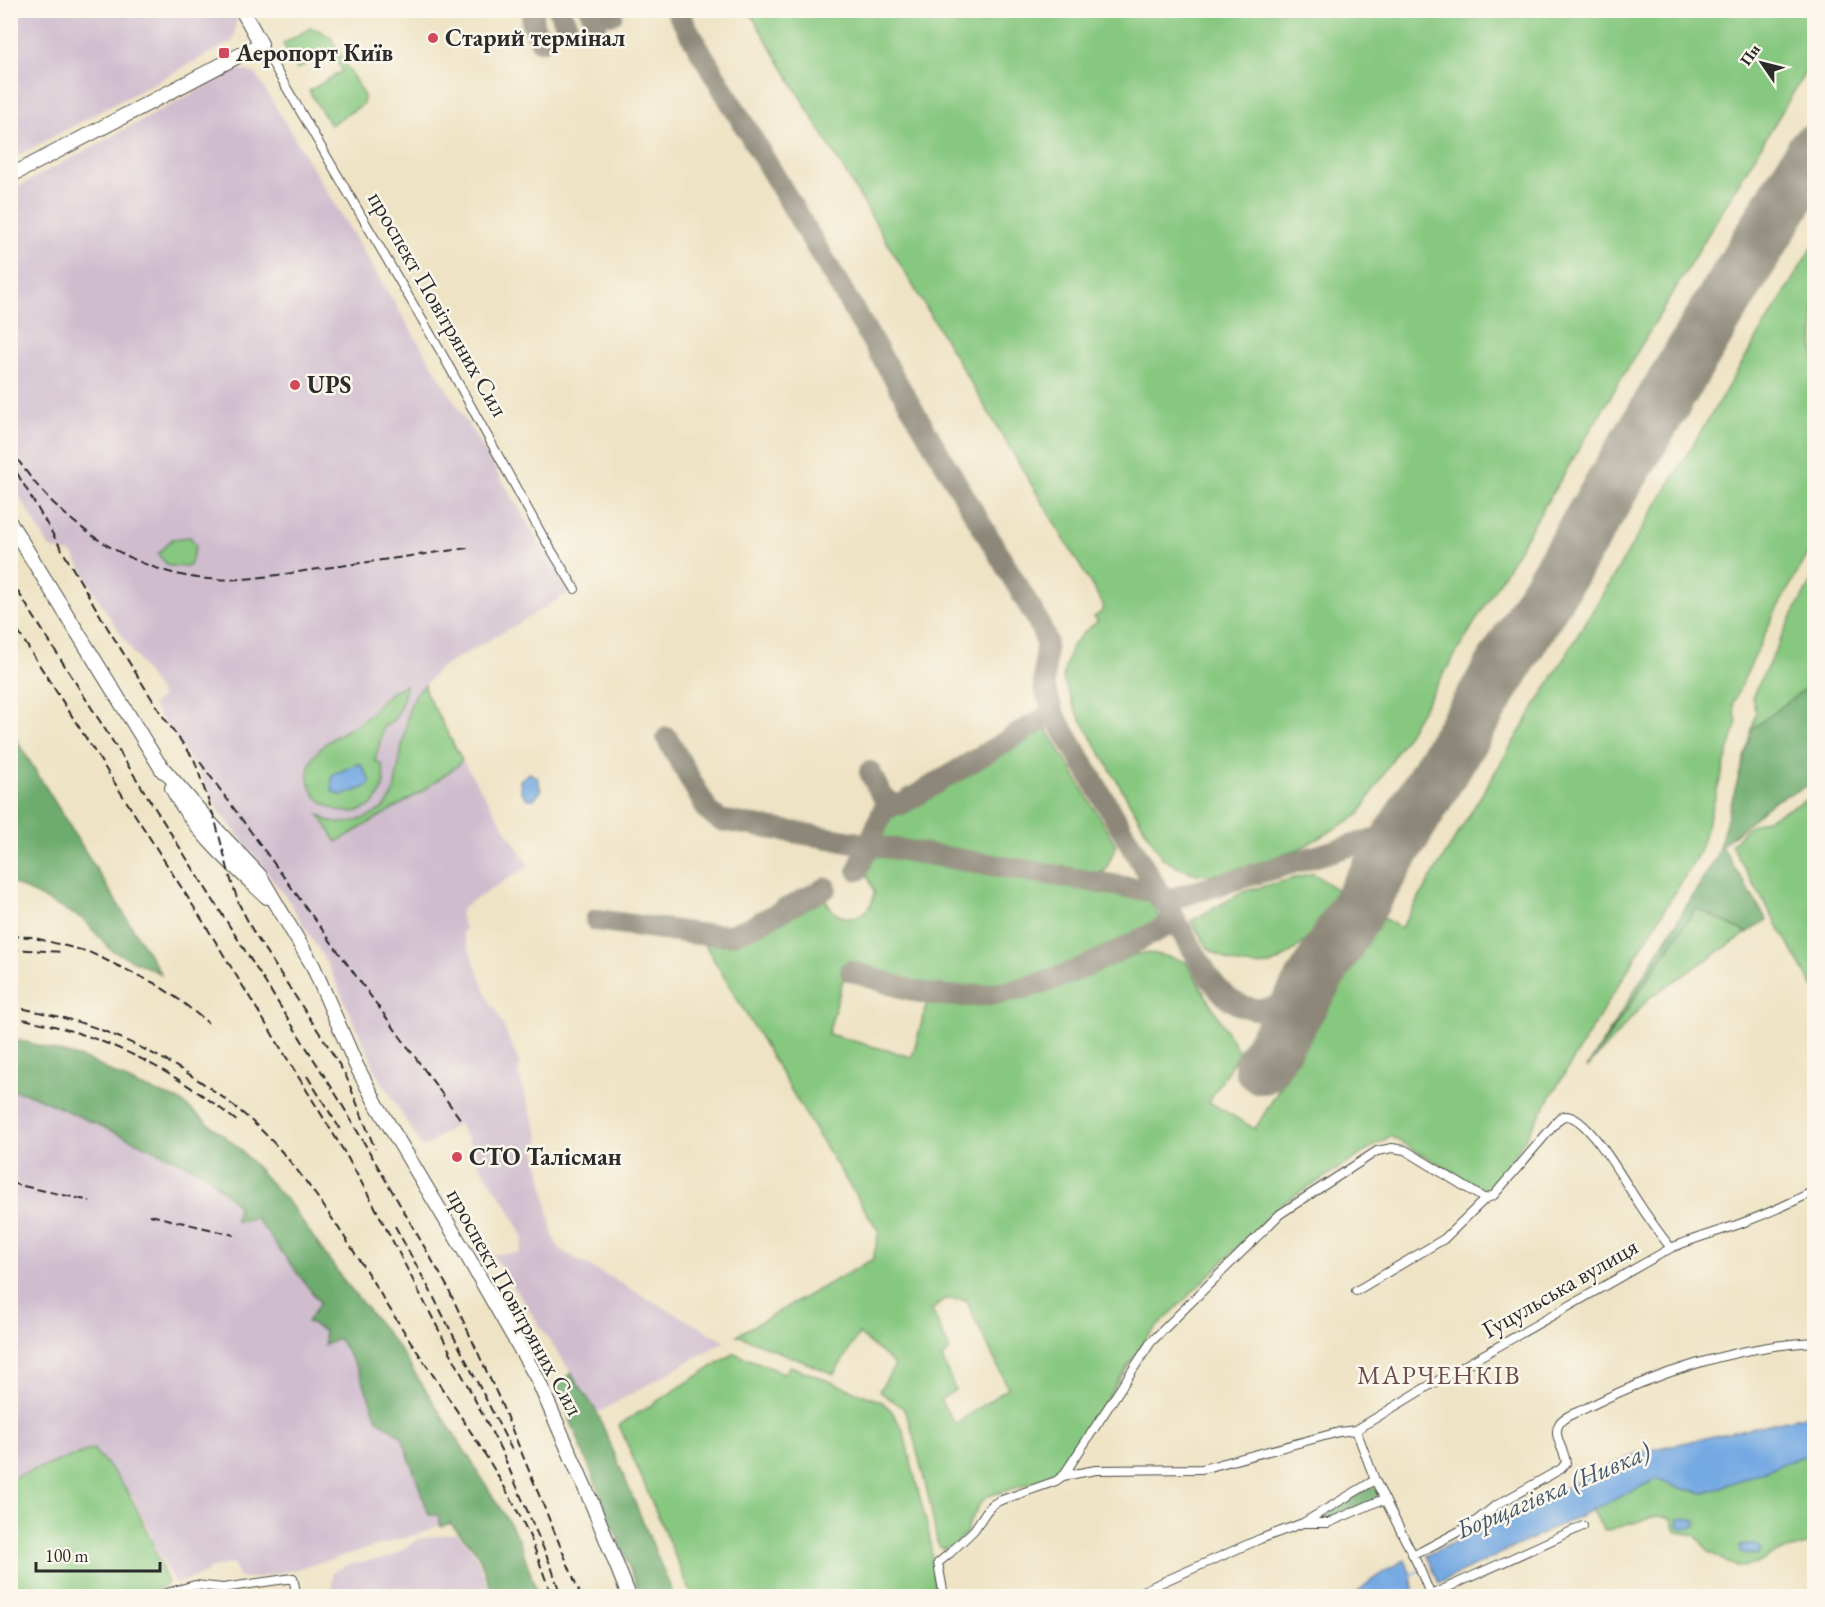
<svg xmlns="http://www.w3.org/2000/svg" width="1825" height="1607" font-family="'EB Garamond',serif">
<rect width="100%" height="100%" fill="#fbf7ec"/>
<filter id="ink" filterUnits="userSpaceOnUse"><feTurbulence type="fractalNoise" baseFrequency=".0167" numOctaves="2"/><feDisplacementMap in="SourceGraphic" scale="12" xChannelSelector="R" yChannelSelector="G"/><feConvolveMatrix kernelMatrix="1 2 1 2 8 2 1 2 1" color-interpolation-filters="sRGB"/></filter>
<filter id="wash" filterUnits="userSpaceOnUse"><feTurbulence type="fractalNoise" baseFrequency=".008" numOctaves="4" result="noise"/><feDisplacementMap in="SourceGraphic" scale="24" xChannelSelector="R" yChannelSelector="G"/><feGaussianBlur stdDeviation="1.35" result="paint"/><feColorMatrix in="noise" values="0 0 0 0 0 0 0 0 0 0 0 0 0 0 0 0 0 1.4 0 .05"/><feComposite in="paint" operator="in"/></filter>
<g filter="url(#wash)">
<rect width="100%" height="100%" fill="#eee3c4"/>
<path fill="#cfbdce" d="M11,10H232L237,18L233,41L11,159Z
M238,69L255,73L570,592L523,621L440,668L425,685V691L462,760L529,866L463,907L460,915L465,929L462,932L492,1007H495L520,1065L518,1074L540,1140L534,1146L541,1172L552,1231L556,1244L562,1251L725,1341L601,1411L597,1412L492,1254L519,1253L524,1238L508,1207L478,1163L481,1160L458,1123L423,1148L379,1077L328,965L289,901L218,809L199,772L152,705L162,697L101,603L73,554L50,548L11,482L10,191Z
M10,1058L193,1134L301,1255L447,1520L439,1526L431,1528V1530L294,1570L255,1578H239L233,1563L209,1569L206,1573L175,1584L154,1546L150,1531L137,1507L133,1497L131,1496L93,1449L11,1478Z
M457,1533L474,1552L492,1596H332V1573L346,1565L391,1557L419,1539Z"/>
<path fill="#87c880" stroke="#597a56" stroke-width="1.5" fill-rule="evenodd" d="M1814,10V58L1359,815L1301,848L1235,871L1211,875L1196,874L1179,868L1162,858L1076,711L1063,679L1065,667L1072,646L1084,632L1098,621L1094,617L1101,612L1104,606L749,11Z
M310,28L321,31L331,38L364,96V101L361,106L330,125L309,91L342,71L331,50L297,69L283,44Z
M1814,244V544L1775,612L1733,703L1737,722L1699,853L1495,1188L1487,1192L1392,1137H1389L1280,1205L1147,1337L1059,1473L1046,1479L988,1496L980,1504L968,1525L966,1534L956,1544L945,1549L940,1547L937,1542L930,1503L910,1423L903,1408L879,1391L895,1365L859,1334L834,1374L737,1335L873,1259L879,1232L819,1137L701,938L732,939L755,930L825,894C826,902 829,909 837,914C853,924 875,911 874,891C873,885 868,880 867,873C867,868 871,860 873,855L1149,900L1160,919C1136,932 1113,947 1088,959C1035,984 976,994 918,983C895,979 871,969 848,962L828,1034L912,1057L928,1000C963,1004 998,1004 1033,995C1054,989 1074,981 1094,972C1111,965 1126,955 1145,953C1156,952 1175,959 1186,962L1239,1052L1209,1102L1255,1129L1383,918L1401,928ZM944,1299L966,1300L1008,1388L955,1424L940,1400L955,1390L942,1358L950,1351L932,1310Z
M190,537L196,545L190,566H168L158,554L172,539Z
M1814,576V676L1810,685L1752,729L1756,712L1752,698L1792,616Z
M405,685L406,689C401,702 399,722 384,726L375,761L382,764C383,771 385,780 383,787C367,838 288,802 313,758C323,740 347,731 363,720C371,714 376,707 382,700C389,693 396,689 405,685Z
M425,685V691L462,760L458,765L421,792L337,842L319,815C323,817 328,821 333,822C350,826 381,815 390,800C392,797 392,794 394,791L409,709L417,692Z
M1045,726L1116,845L1106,870L1098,874L879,838L886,821Z
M1814,795V988L1731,845L1746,828L1799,804Z
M1313,873L1337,890L1307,940L1282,959L1270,965L1253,966L1239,964L1229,961L1209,949L1191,921L1243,892Z
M1696,908L1747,933L1650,997L1587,1068Z
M734,1353L784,1373L790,1366L882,1402L891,1410L903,1430L929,1534L935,1584L926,1596H692L619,1425Z
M93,1449C106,1464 122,1480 131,1498C146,1524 155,1553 167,1580V1584L164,1587L134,1596H11V1478Z
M1814,1452V1543L1773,1554L1757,1564L1742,1567L1728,1563L1709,1552L1695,1535L1677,1532L1673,1526L1671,1518L1658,1516L1604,1531L1592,1509L1657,1478L1678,1488L1706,1493Z"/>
<path fill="#6dac6e" stroke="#4c6c4c" stroke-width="1.5" d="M1814,676V783L1774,801L1721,846L1767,920L1747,933L1696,908L1587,1068L1716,858L1752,729L1810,685Z
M10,731H11L161,974L111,950L83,919L11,882Z
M11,1040L26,1042L88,1060L137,1085L179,1100L238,1147L289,1203L342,1278L398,1347L470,1459L519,1539L538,1596H494L477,1552L450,1523L441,1527L438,1515H429L402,1437L377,1419L360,1373L339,1339L325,1345L324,1331L307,1322L320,1303L255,1217L246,1221H235L238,1206L204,1172L31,1095L11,1090Z
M571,1373L597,1412L674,1596H641L557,1387Z
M1369,1487L1376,1489L1378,1494L1376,1499L1327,1521H1312Z"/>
<path fill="#75a9e2" stroke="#506a86" stroke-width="1.5" d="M360,763L371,782L366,787L342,796L332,791V775Z
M529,773L537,777L541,791L534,799H527L521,791L520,780Z
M1814,1414V1452L1706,1493L1678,1488L1657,1479L1439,1583L1427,1555L1637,1453Z
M1684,1518L1696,1520V1526C1689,1529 1683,1530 1677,1524L1678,1519Z
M1748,1545H1757L1761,1548L1760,1552L1756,1555L1740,1552L1739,1546Z
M1405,1560L1411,1575L1413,1589L1407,1596H1354C1367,1581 1387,1570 1405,1560Z"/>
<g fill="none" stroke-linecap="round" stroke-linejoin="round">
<path stroke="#75a9e2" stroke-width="2" d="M1409,1578L1418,1571"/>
<path stroke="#8c8778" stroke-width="22" d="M534,10L532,23L541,41
M559,10L567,26
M590,10L597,22
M610,10L612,14
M676,10L1037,619L1046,640L1044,686L1053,713L1209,977C1215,985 1221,993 1228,998C1256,1019 1291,1009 1311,983
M667,738L708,811L720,820L1150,891L1162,898
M870,772C877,785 883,808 902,804L1053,713
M858,870L884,809L886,801
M1164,901L1404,830
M596,920L698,934L730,935L753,926L826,888
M851,971C877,979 904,990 930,994C1021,1007 1099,961 1176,921"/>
<path stroke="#8c8778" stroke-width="56" d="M1262,1066L1814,152"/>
</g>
</g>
<g filter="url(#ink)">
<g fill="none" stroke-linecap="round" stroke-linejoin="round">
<g stroke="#484742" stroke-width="10">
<path id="minor" d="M261,44L441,352L541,533L575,589
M1356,1291L1444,1239L1485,1199L1494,1195L1555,1124C1558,1120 1561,1116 1566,1116C1588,1116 1624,1181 1636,1199C1647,1216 1658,1232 1671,1248
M1356,1430L1375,1480L1419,1567L1431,1596
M1063,1476L1151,1342L1280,1214L1377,1151L1392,1148L1405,1150L1485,1199
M1303,1523H1328L1379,1501L1386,1502
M1412,1554L1422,1551L1471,1525L1495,1506L1561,1469L1566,1463C1565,1450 1552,1436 1559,1424C1563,1416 1579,1412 1586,1408C1655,1373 1738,1346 1814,1342
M1431,1595L1583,1526
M156,1596L195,1585L223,1588L293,1578L297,1596
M944,1596L938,1563L950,1553L974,1530L986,1512L992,1505L999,1501L1056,1481L1063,1476L1096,1470L1202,1469L1339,1432L1356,1430L1425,1388L1671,1248C1694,1238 1718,1232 1742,1223C1767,1214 1791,1203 1814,1191
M1131,1596L1260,1539L1303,1523L1375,1480"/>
</g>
<g stroke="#484742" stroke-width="16">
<path id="primary" d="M10,176L261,44L242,10
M10,523L163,771
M160,765L212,825L260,876L313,966L356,1065L377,1105L465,1252L537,1378L593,1506L629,1596
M172,788C193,830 233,865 267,897"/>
</g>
<use href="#minor" stroke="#fff" stroke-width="8"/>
<use href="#primary" stroke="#fff" stroke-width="14"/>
<path stroke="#2b2b2b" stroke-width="2" stroke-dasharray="9 4.5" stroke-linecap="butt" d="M10,447C48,512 116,564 191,577C232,584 276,575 318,569C368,562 418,555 468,548
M10,461L107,627L162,715L194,759L215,820L230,877L239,904L255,935L328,1046L346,1076L375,1149
M10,579L337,1096L447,1286L498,1396L581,1596
M10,619L206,926L345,1153L374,1205L501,1450L551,1566L561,1596
M200,762L461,1120
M10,936L31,937L89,952L156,984L181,1001L208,1023
M10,949L62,952
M10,1006C44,1013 79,1020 111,1034C173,1060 237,1100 282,1152C331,1209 368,1276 409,1339C451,1403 498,1467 530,1537C538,1556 544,1577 552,1596
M10,1017C96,1030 172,1068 239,1123
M307,1076L340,1129
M10,1183L90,1201
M150,1215L234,1235
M395,1226L432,1294L513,1452"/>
</g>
</g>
<g fill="#d1495b" stroke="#fbf7ec" stroke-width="2">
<circle cx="433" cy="38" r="6"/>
<rect x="218" y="47" width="12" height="12" rx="3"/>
<circle cx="295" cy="385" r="6"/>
<circle cx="457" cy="1157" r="6"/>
</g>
<g text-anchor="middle" stroke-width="5" stroke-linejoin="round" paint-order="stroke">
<g font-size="24" font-weight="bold" fill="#2b2b2b" stroke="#fbf7ec" text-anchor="start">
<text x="445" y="46">Старий термінал</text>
<text x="236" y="61">Аеропорт Київ</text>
<text x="307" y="393">UPS</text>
<text x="469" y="1165">СТО Талісман</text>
</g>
<g font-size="24" fill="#2b2b2b" stroke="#fbf7ec">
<text transform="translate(438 304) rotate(60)" y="8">проспект Повітряних Сил</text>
<text transform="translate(1560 1288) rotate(-30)" y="8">Гуцульська вулиця</text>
<text transform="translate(515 1302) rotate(61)" y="8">проспект Повітряних Сил</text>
</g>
<g font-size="26" letter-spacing="1.5" fill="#6c4d4d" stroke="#fbf7ec">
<text x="1439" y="1384">МАРЧЕНКІВ</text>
</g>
<g font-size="26" font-style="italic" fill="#45576b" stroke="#fbf7ec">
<text transform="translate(1553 1490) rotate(-23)" y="9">Борщагівка (Нивка)</text>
</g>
</g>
<rect width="1825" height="1607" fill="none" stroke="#fbf7ec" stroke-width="36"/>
<g transform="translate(1762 63) rotate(305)" stroke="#fbf7ec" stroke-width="4.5" paint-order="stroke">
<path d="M0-4.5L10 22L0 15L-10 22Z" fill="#2b2b2b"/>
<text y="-9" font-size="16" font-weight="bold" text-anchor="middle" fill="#2b2b2b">Пн</text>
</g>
<path d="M36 1562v9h124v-9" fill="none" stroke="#2b2b2b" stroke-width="3"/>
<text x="45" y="1562" font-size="18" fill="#2b2b2b" stroke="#fbf7ec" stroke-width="4.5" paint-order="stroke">100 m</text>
</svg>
